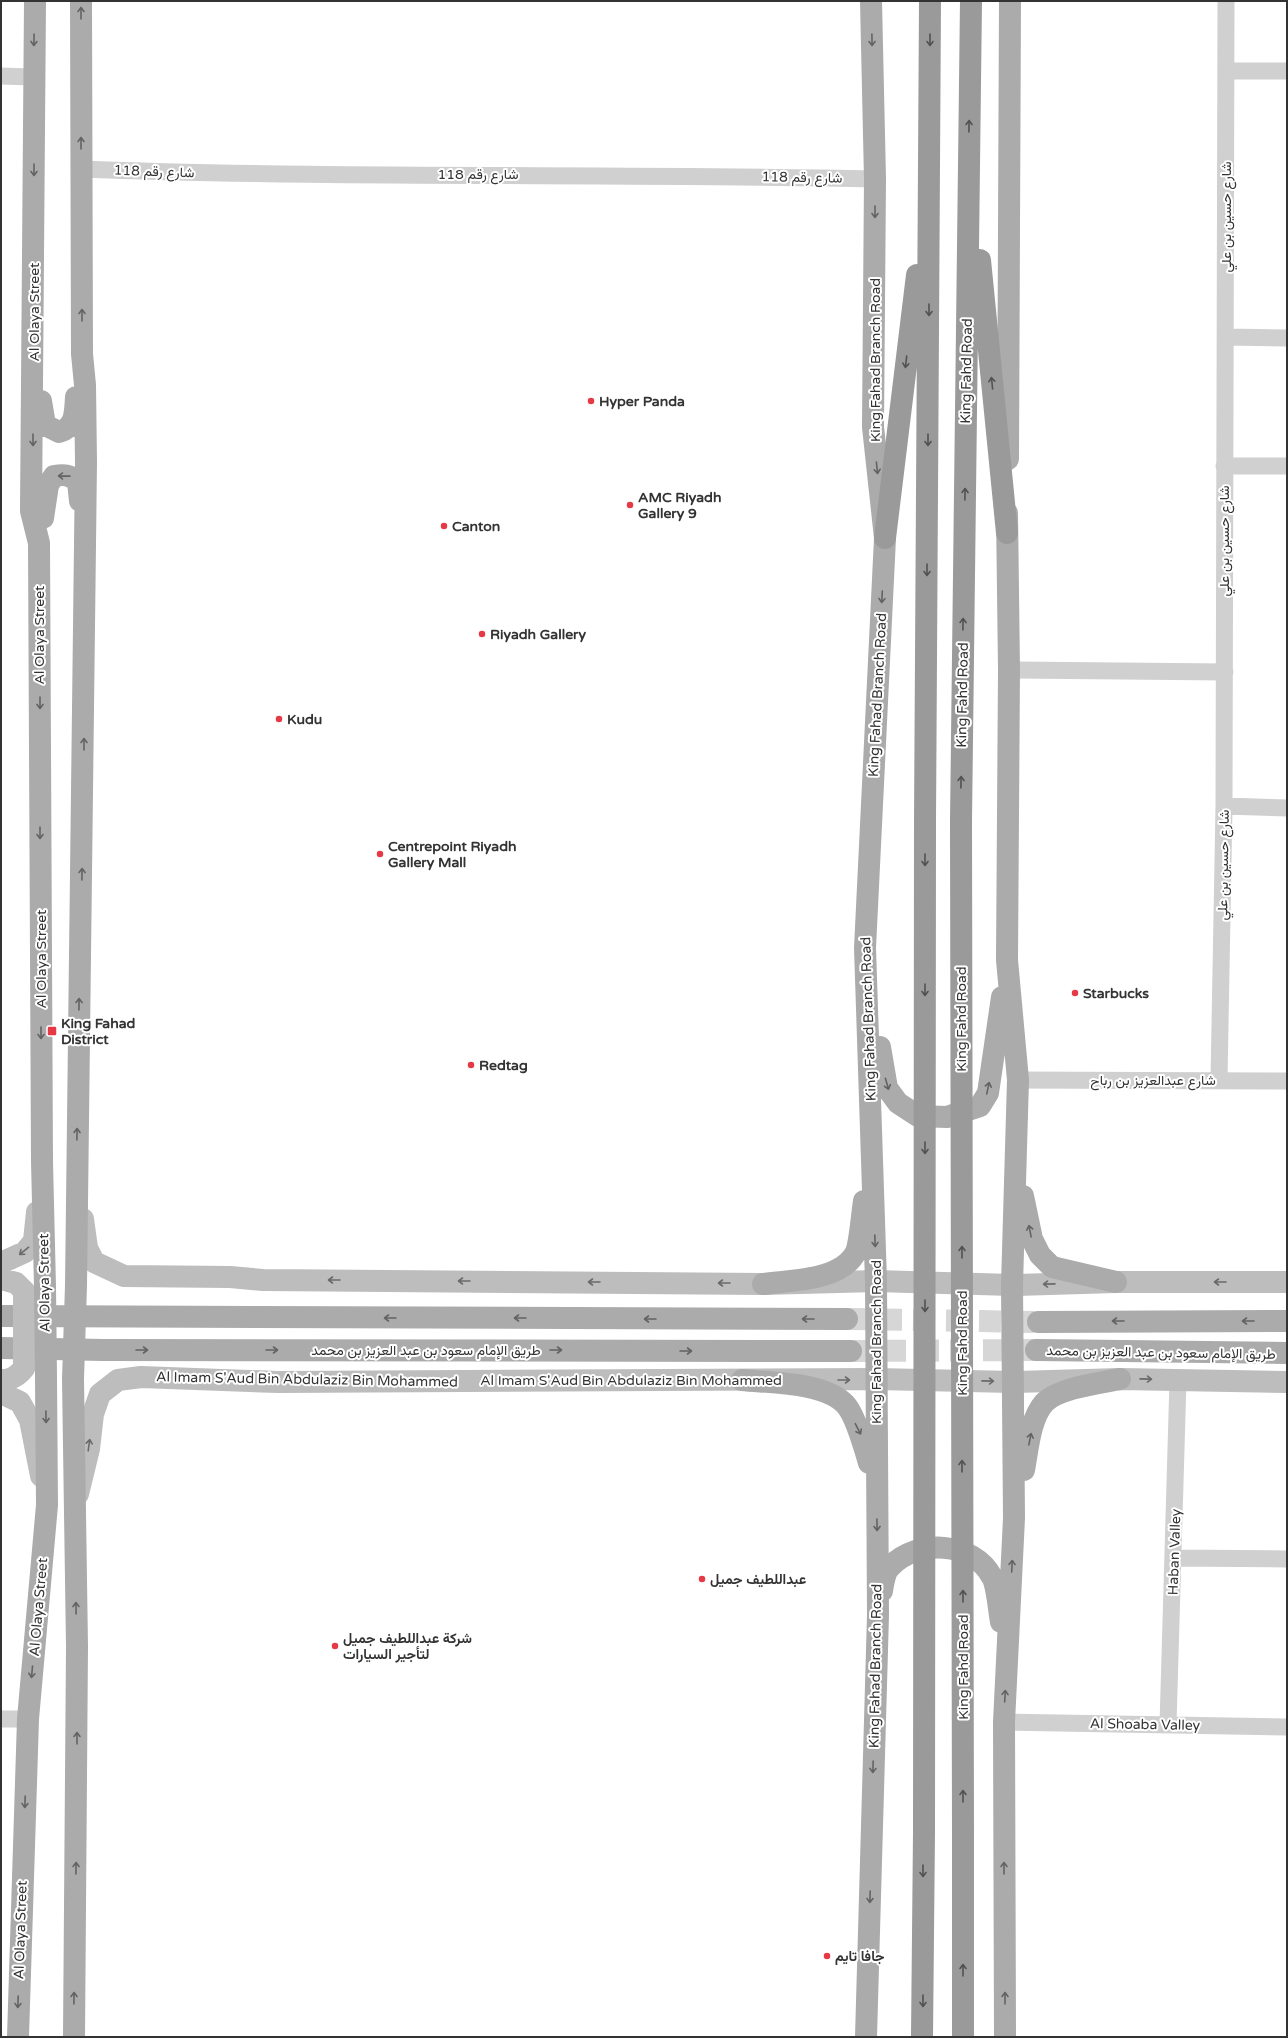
<svg xmlns="http://www.w3.org/2000/svg" width="1288" height="2038" font-family="'Varela Round',Vazirmatn,sans-serif">
<rect width="100%" height="100%" fill="#fff"/>
<g fill="none" stroke-linecap="round" stroke-linejoin="round">
<path stroke="#d6d6d6" stroke-width="22" stroke-dasharray="22 11" stroke-linecap="butt" d="M847,1319L1038,1322
M851,1351L1036,1350"/>
<path stroke="#d0d0d0" stroke-width="17" d="M1226,71H1287
M1,76L33,77
M81,169C346,179 611,173 875,179
M1226,337L1287,338
M1224,466H1287
M1009,670L1225,672
M1224,806L1287,808
M1018,1080L1287,1081
M1219,1080L1224,806L1226,1
M1174,1558L1287,1559
M1,1719H28
M1004,1722L1287,1727
M1168,1725L1178,1380"/>
<path stroke="#bdbdbd" stroke-width="22" d="M83,1219L87,1248L94,1262L124,1276L230,1277L263,1280L763,1284L876,1281L1012,1285L1116,1282H1287
M1,1263L25,1252L34,1241L37,1212
M1,1279L16,1283L24,1291
M1,1380C10,1381 19,1375 24,1368
M1,1393L20,1402L30,1420L41,1476
M78,1494L89,1449L93,1414L100,1394L118,1380L141,1377L278,1382L876,1379L1013,1382L1120,1379L1287,1382"/>
<path stroke="#ababab" stroke-width="22" d="M35,1L31,511L39,543L42,1161L45,1287
M41,401L45,425L59,432C76,427 75,412 76,397
M1008,459L1010,1
M43,518L48,485L54,476C65,474 70,475 78,482L80,501
M880,1047L887,1088L898,1103L918,1116L947,1117L980,1106L988,1093L1002,997
M1023,1196L1032,1239L1040,1255L1052,1267L1116,1282
M763,1284C792,1280 841,1281 856,1252C860,1242 862,1213 864,1201
M76,1285L86,462L85,385L82,354L81,1
M1,1316L847,1319
M1038,1322L1287,1321
M1,1348L103,1350L851,1351
M1036,1350L1287,1353
M73,1379L77,1646L74,2037
M742,1380C771,1383 824,1382 845,1404C855,1414 865,1449 869,1463
M1024,1470C1028,1449 1030,1419 1044,1403C1058,1388 1100,1383 1120,1379
M882,1591C883,1584 885,1571 891,1566C917,1539 973,1541 992,1577C997,1585 999,1611 1001,1622
M18,2037L28,1719L47,1505L46,1378
M866,2037L878,1615L876,1281L865,948L885,538L873,427L875,179L871,1
M1005,2037L1004,1722L1014,1518L1012,1285L1018,1080L1007,960L1009,670L1007,513"/>
<path stroke="#9a9a9a" stroke-width="22" d="M980,260L1007,533
M885,538L917,275
M925,821L930,1
M961,821L971,1
M922,2037L924,1832
M963,2037V1835"/>
<path stroke="#bdbdbd" stroke-width="22" d="M24,1368V1291"/>
<path stroke="#ababab" stroke-width="22" d="M45,1287L46,1378
M73,1379L76,1285"/>
<path stroke="#9a9a9a" stroke-width="22" d="M961,821L963,1835
M924,1832L925,821"/>
</g>
<defs><path id="oneway-shaft" d="M-6 0H5M1.5-3L5.5 0L1.5 3" fill="none" stroke-width="1.6" stroke-linecap="round" stroke-linejoin="round"/></defs>
<g stroke="#636363">
<use href="#oneway-shaft" transform="translate(81 13) rotate(-90)"/>
<use href="#oneway-shaft" transform="translate(34 40) rotate(91)"/>
<use href="#oneway-shaft" transform="translate(872 40) rotate(89)"/>
<use href="#oneway-shaft" transform="translate(81 143) rotate(-90)"/>
<use href="#oneway-shaft" transform="translate(34 170) rotate(90)"/>
<use href="#oneway-shaft" transform="translate(875 212) rotate(90)"/>
<use href="#oneway-shaft" transform="translate(82 315) rotate(-90)"/>
<use href="#oneway-shaft" transform="translate(33 440) rotate(90)"/>
<use href="#oneway-shaft" transform="translate(877 468) rotate(84)"/>
<use href="#oneway-shaft" transform="translate(64 476) rotate(-179)"/>
<use href="#oneway-shaft" transform="translate(882 597) rotate(93)"/>
<use href="#oneway-shaft" transform="translate(40 703) rotate(90)"/>
<use href="#oneway-shaft" transform="translate(84 744) rotate(-90)"/>
<use href="#oneway-shaft" transform="translate(40 833) rotate(90)"/>
<use href="#oneway-shaft" transform="translate(82 874) rotate(-89)"/>
<use href="#oneway-shaft" transform="translate(79 1004) rotate(-89)"/>
<use href="#oneway-shaft" transform="translate(41 1033) rotate(90)"/>
<use href="#oneway-shaft" transform="translate(887 1084) rotate(74)"/>
<use href="#oneway-shaft" transform="translate(988 1088) rotate(-78)"/>
<use href="#oneway-shaft" transform="translate(77 1134) rotate(-89)"/>
<use href="#oneway-shaft" transform="translate(1030 1231) rotate(-101)"/>
<use href="#oneway-shaft" transform="translate(875 1241) rotate(88)"/>
<use href="#oneway-shaft" transform="translate(390 1318) rotate(-180)"/>
<use href="#oneway-shaft" transform="translate(520 1318) rotate(-180)"/>
<use href="#oneway-shaft" transform="translate(650 1319) rotate(-180)"/>
<use href="#oneway-shaft" transform="translate(808 1319) rotate(-180)"/>
<use href="#oneway-shaft" transform="translate(1118 1321) rotate(180)"/>
<use href="#oneway-shaft" transform="translate(1248 1321) rotate(180)"/>
<use href="#oneway-shaft" transform="translate(142 1350)"/>
<use href="#oneway-shaft" transform="translate(272 1350)"/>
<use href="#oneway-shaft" transform="translate(556 1350)"/>
<use href="#oneway-shaft" transform="translate(686 1351)"/>
<use href="#oneway-shaft" transform="translate(46 1417) rotate(89)"/>
<use href="#oneway-shaft" transform="translate(858 1429) rotate(63)"/>
<use href="#oneway-shaft" transform="translate(1030 1439) rotate(-79)"/>
<use href="#oneway-shaft" transform="translate(877 1525) rotate(89)"/>
<use href="#oneway-shaft" transform="translate(1012 1566) rotate(-87)"/>
<use href="#oneway-shaft" transform="translate(76 1608) rotate(-91)"/>
<use href="#oneway-shaft" transform="translate(32 1672) rotate(95)"/>
<use href="#oneway-shaft" transform="translate(1005 1696) rotate(-87)"/>
<use href="#oneway-shaft" transform="translate(77 1738) rotate(-90)"/>
<use href="#oneway-shaft" transform="translate(873 1767) rotate(92)"/>
<use href="#oneway-shaft" transform="translate(25 1802) rotate(92)"/>
<use href="#oneway-shaft" transform="translate(76 1868) rotate(-89)"/>
<use href="#oneway-shaft" transform="translate(1004 1868) rotate(-90)"/>
<use href="#oneway-shaft" transform="translate(870 1897) rotate(92)"/>
<use href="#oneway-shaft" transform="translate(74 1998) rotate(-89)"/>
<use href="#oneway-shaft" transform="translate(1005 1998) rotate(-90)"/>
<use href="#oneway-shaft" transform="translate(18 2002) rotate(92)"/>
</g>
<g stroke="#525252">
<use href="#oneway-shaft" transform="translate(930 40) rotate(90)"/>
<use href="#oneway-shaft" transform="translate(969 126) rotate(-89)"/>
<use href="#oneway-shaft" transform="translate(929 310) rotate(90)"/>
<use href="#oneway-shaft" transform="translate(906 362) rotate(97)"/>
<use href="#oneway-shaft" transform="translate(992 383) rotate(-96)"/>
<use href="#oneway-shaft" transform="translate(928 440) rotate(90)"/>
<use href="#oneway-shaft" transform="translate(965 494) rotate(-89)"/>
<use href="#oneway-shaft" transform="translate(927 570) rotate(90)"/>
<use href="#oneway-shaft" transform="translate(963 624) rotate(-89)"/>
<use href="#oneway-shaft" transform="translate(961 782) rotate(-89)"/>
<use href="#oneway-shaft" transform="translate(925 860) rotate(90)"/>
<use href="#oneway-shaft" transform="translate(925 990) rotate(90)"/>
<use href="#oneway-shaft" transform="translate(925 1148) rotate(90)"/>
<use href="#oneway-shaft" transform="translate(962 1252) rotate(-90)"/>
<use href="#oneway-shaft" transform="translate(925 1306) rotate(90)"/>
<use href="#oneway-shaft" transform="translate(962 1466) rotate(-90)"/>
<use href="#oneway-shaft" transform="translate(963 1596) rotate(-90)"/>
<use href="#oneway-shaft" transform="translate(963 1796) rotate(-90)"/>
<use href="#oneway-shaft" transform="translate(923 1871) rotate(90)"/>
<use href="#oneway-shaft" transform="translate(963 1970) rotate(-90)"/>
<use href="#oneway-shaft" transform="translate(923 2001) rotate(90)"/>
</g>
<g stroke="#6a6a6a">
<use href="#oneway-shaft" transform="translate(24 1251) rotate(141)"/>
<use href="#oneway-shaft" transform="translate(334 1280) rotate(-180)"/>
<use href="#oneway-shaft" transform="translate(464 1281) rotate(-180)"/>
<use href="#oneway-shaft" transform="translate(594 1282) rotate(-180)"/>
<use href="#oneway-shaft" transform="translate(1220 1282) rotate(-180)"/>
<use href="#oneway-shaft" transform="translate(724 1283) rotate(-180)"/>
<use href="#oneway-shaft" transform="translate(1049 1284) rotate(179)"/>
<use href="#oneway-shaft" transform="translate(1146 1379) rotate(1)"/>
<use href="#oneway-shaft" transform="translate(844 1380)"/>
<use href="#oneway-shaft" transform="translate(988 1381) rotate(1)"/>
<use href="#oneway-shaft" transform="translate(89 1445) rotate(-82)"/>
</g>
<g fill="#e63946" stroke="#fff" stroke-width="1.5">
<circle cx="591" cy="401" r="4"/>
<circle cx="630" cy="505" r="4"/>
<circle cx="444" cy="526" r="4"/>
<circle cx="482" cy="634" r="4"/>
<circle cx="279" cy="719" r="4"/>
<circle cx="380" cy="854" r="4"/>
<circle cx="1075" cy="993" r="4"/>
<rect x="47" y="1026" width="10" height="10" rx="2"/>
<circle cx="471" cy="1065" r="4"/>
<circle cx="702" cy="1579" r="4"/>
<circle cx="335" cy="1646" r="4"/>
<circle cx="827" cy="1956" r="4"/>
</g>
<g text-anchor="middle" stroke-width="4" stroke-linejoin="round" paint-order="stroke">
<g font-size="14" fill="#333" stroke="#fff">
<text transform="translate(154 171) rotate(2)" y="5">شارع رقم 118</text>
<text x="478" y="179">شارع رقم 118</text>
<text transform="translate(802 177) rotate(1)" y="5">شارع رقم 118</text>
<text transform="translate(1226 217) rotate(-90)" y="5">شارع حسين بن علي</text>
<text transform="translate(34 312) rotate(-90)" y="5">Al Olaya Street</text>
<text transform="translate(875 360) rotate(-90)" y="5">King Fahad Branch Road</text>
<text transform="translate(966 371) rotate(-89)" y="5">King Fahd Road</text>
<text transform="translate(1224 541) rotate(-90)" y="5">شارع حسين بن علي</text>
<text transform="translate(39 635) rotate(-90)" y="5">Al Olaya Street</text>
<text transform="translate(877 695) rotate(-87)" y="5">King Fahad Branch Road</text>
<text transform="translate(962 695) rotate(-89)" y="5">King Fahd Road</text>
<text transform="translate(1223 865) rotate(-89)" y="5">شارع حسين بن علي</text>
<text transform="translate(41 959) rotate(-90)" y="5">Al Olaya Street</text>
<text transform="translate(868 1019) rotate(-92)" y="5">King Fahad Branch Road</text>
<text transform="translate(961 1019) rotate(-90)" y="5">King Fahd Road</text>
<text x="1153" y="1085">شارع عبدالعزيز بن رباح</text>
<text transform="translate(44 1283) rotate(-91)" y="5">Al Olaya Street</text>
<text transform="translate(876 1342) rotate(-90)" y="5">King Fahad Branch Road</text>
<text transform="translate(962 1343) rotate(-90)" y="5">King Fahd Road</text>
<text x="426" y="1355">طريق الإمام سعود بن عبد العزيز بن محمد</text>
<text transform="translate(1161 1352) rotate(1)" y="5">طريق الإمام سعود بن عبد العزيز بن محمد</text>
<text transform="translate(307 1379) rotate(1)" y="5">Al Imam S'Aud Bin Abdulaziz Bin Mohammed</text>
<text x="631" y="1385">Al Imam S'Aud Bin Abdulaziz Bin Mohammed</text>
<text transform="translate(1174 1552) rotate(-88)" y="5">Haban Valley</text>
<text transform="translate(38 1607) rotate(-85)" y="5">Al Olaya Street</text>
<text transform="translate(875 1666) rotate(-89)" y="5">King Fahad Branch Road</text>
<text transform="translate(963 1667) rotate(-90)" y="5">King Fahd Road</text>
<text transform="translate(1145 1724) rotate(1)" y="5">Al Shoaba Valley</text>
<text transform="translate(20 1930) rotate(-88)" y="5">Al Olaya Street</text>
</g>
<g font-size="14" font-weight="bold" fill="#333" stroke="#fff" text-anchor="start">
<text x="599" y="406">Hyper Panda</text>
<text x="638" y="502">AMC Riyadh<tspan x="638" dy="16">Gallery 9</tspan></text>
<text x="452" y="531">Canton</text>
<text x="490" y="639">Riyadh Gallery</text>
<text x="287" y="724">Kudu</text>
<text x="388" y="851">Centrepoint Riyadh<tspan x="388" dy="16">Gallery Mall</tspan></text>
<text x="1083" y="998">Starbucks</text>
<text x="61" y="1028">King Fahad<tspan x="61" dy="16">District</tspan></text>
<text x="479" y="1070">Redtag</text>
<text x="710" y="1584">عبداللطيف جميل</text>
<text x="343" y="1643">شركة عبداللطيف جميل<tspan x="343" dy="16">لتأجير السيارات</tspan></text>
<text x="835" y="1961">جافا تايم</text>
</g>
</g>
<rect width="1288" height="2038" fill="none" stroke="#333333" stroke-width="4"/>
</svg>
